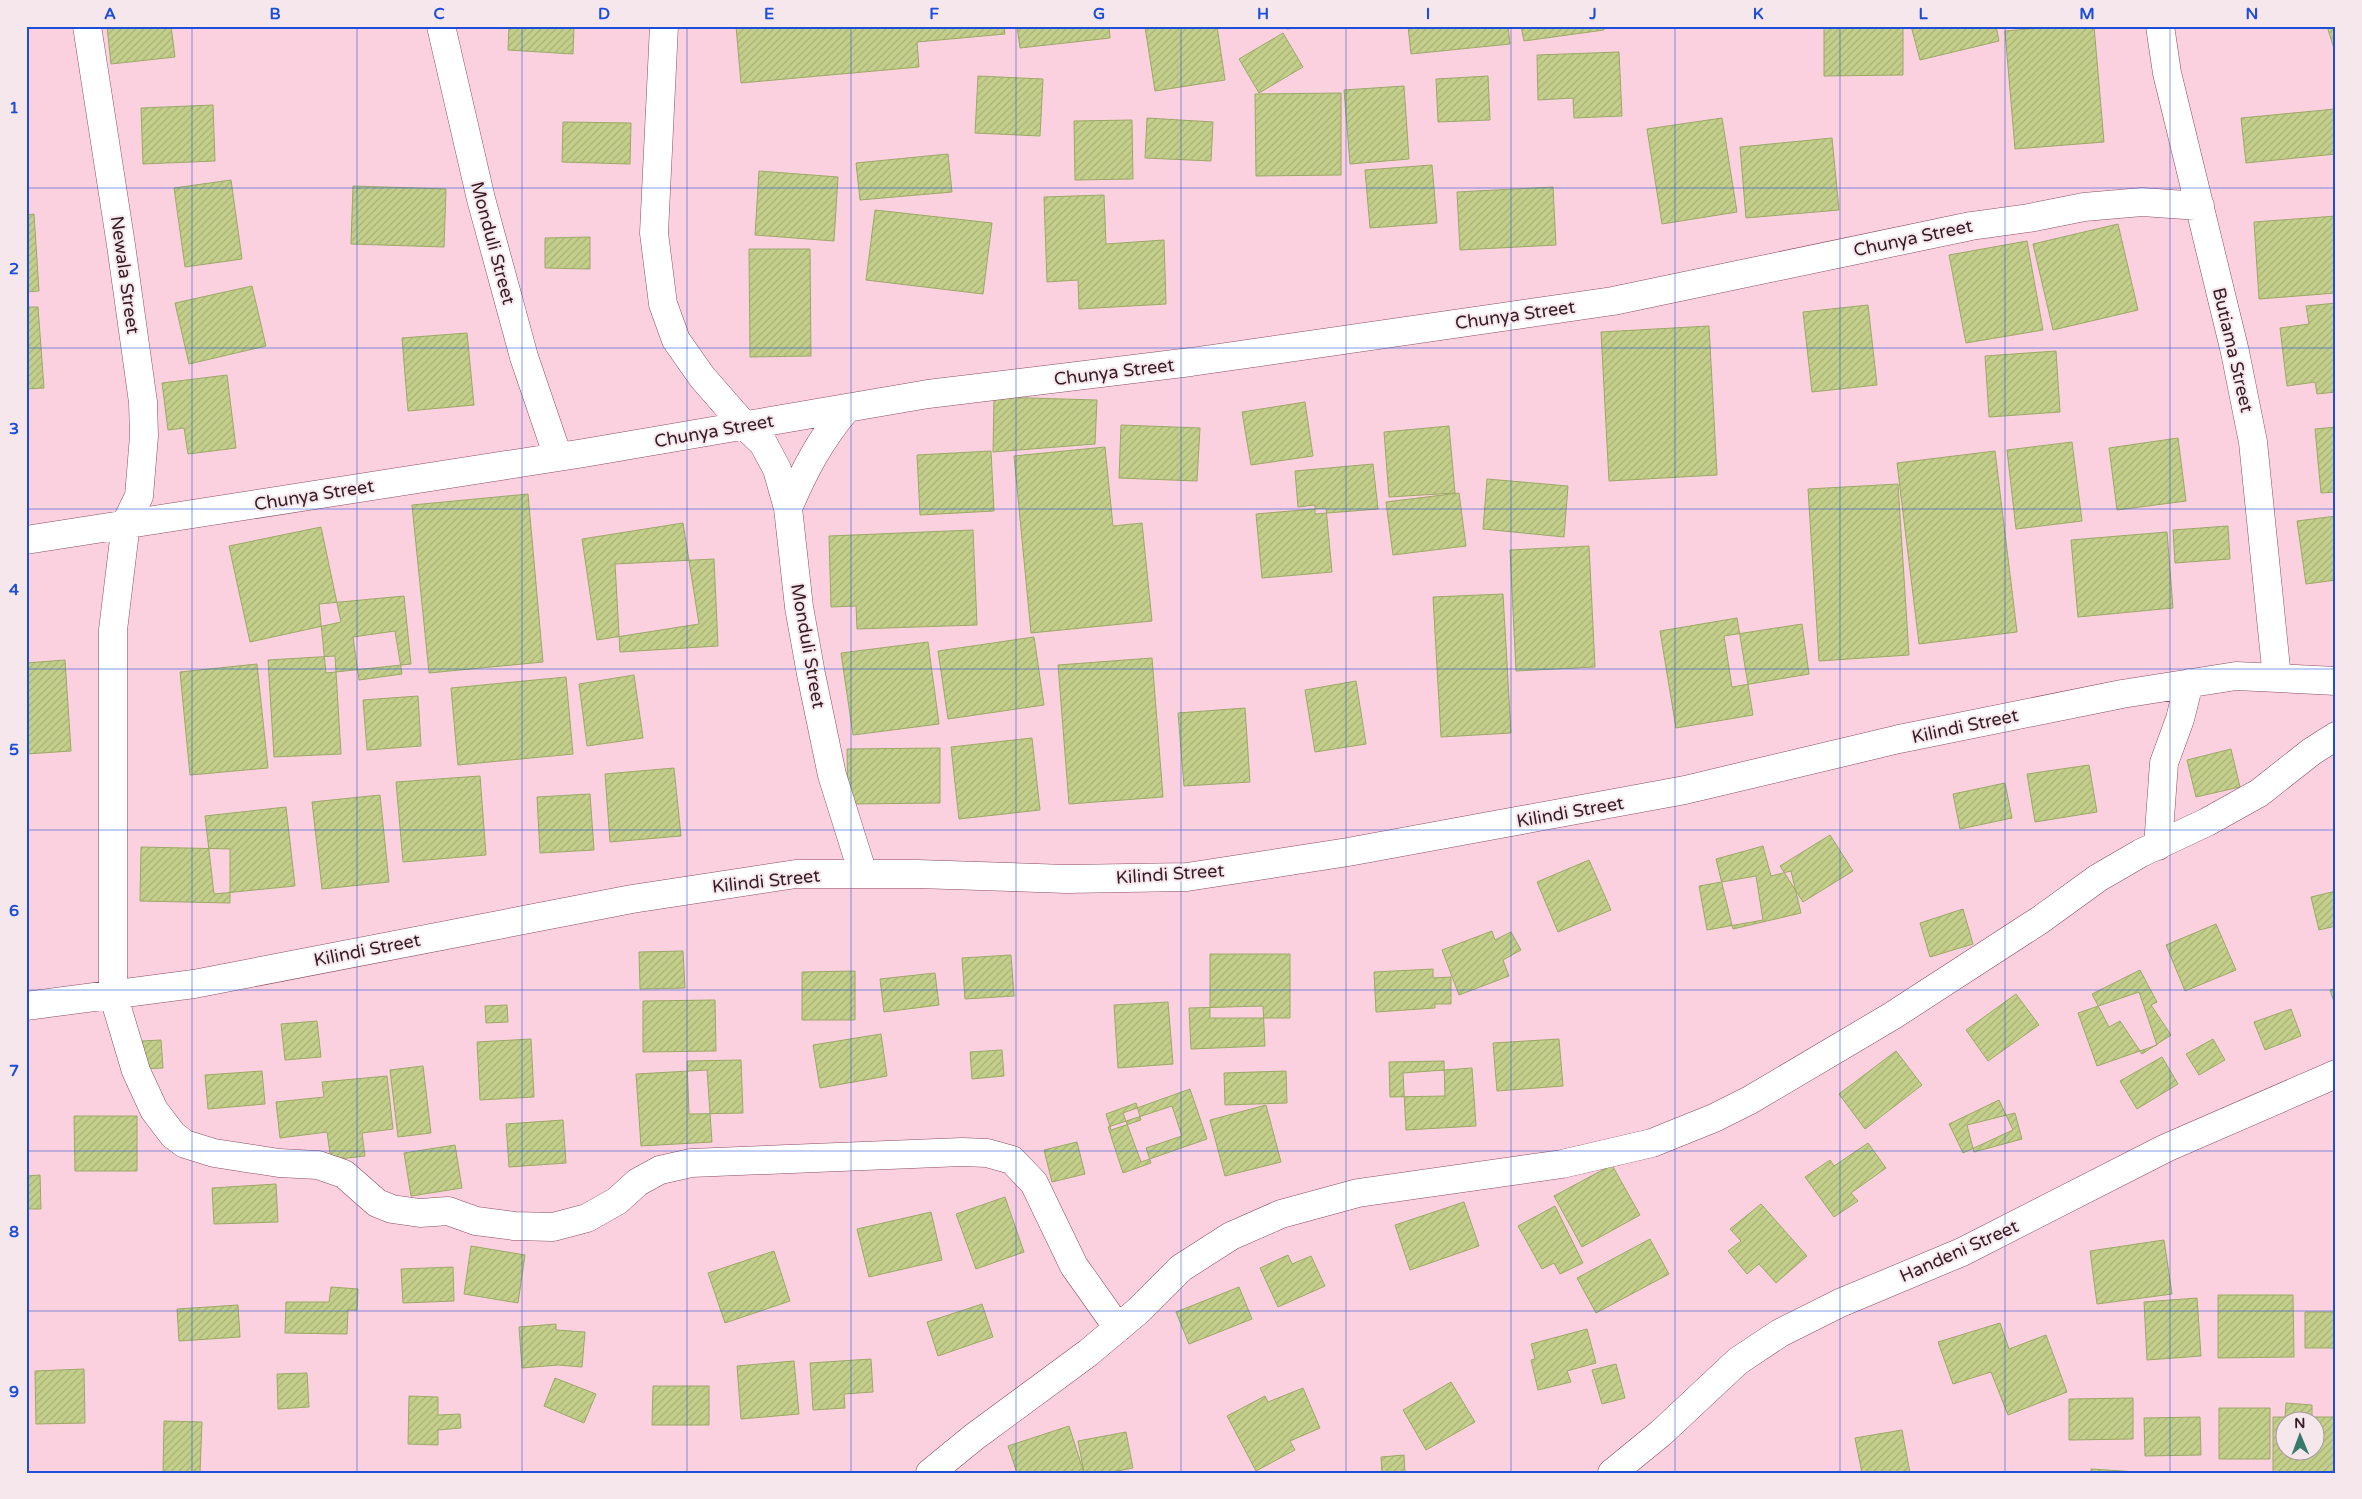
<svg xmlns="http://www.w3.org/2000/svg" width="2362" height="1499" font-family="'Varela Round',sans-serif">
<defs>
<pattern id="building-hatch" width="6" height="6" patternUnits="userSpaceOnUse" patternTransform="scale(1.25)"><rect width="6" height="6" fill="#c3cf8a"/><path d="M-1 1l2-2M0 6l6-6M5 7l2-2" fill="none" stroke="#a8b177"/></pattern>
</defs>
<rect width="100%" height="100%" fill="#fcd1df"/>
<path fill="url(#building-hatch)" stroke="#9da868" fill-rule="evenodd" d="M107,26H171L175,57L111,64Z
M509,26H574L573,54L508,50Z
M736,26H1004L1005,34L917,42L919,67L741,83Z
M1017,26H1109L1110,38L1020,48Z
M1217,26L1225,80L1155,91L1145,27Z
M1287,26H1314L1287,29Z
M1408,26H1508L1510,44L1411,54Z
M1521,26H1603L1604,30L1524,41Z
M1824,26H1903V75L1824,76Z
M1911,26H1996L1999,41L1920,60Z
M2062,26H2094L2104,142L2015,149L2005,31Z
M2327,26H2336V55Z
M1283,33L1303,67L1259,93L1239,59Z
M1619,52L1622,116L1574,118L1573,98L1538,100L1537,55Z
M978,76L1043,79L1040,136L975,133Z
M1488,76L1490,120L1438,122L1436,79Z
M1404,86L1409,159L1350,164L1344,90Z
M1341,93V175L1256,176L1255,94Z
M213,105L215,161L143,164L141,108Z
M2335,109L2336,154L2246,163L2241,118Z
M1147,118L1213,122L1211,161L1145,158Z
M1722,118L1737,212L1662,224L1647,129Z
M1132,120L1133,179L1075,180L1074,121Z
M563,122L631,123L630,164L562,162Z
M1832,138L1839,210L1746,218L1740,147Z
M948,154L952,192L860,200L856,163Z
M1432,165L1437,223L1370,228L1365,170Z
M759,171L838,177L834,241L755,235Z
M231,180L242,259L185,267L174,188Z
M353,186L446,189L444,247L351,244Z
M1553,187L1556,245L1460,250L1457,192Z
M1104,195L1106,244L1164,240L1166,304L1079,309L1078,280L1047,282L1044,197Z
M875,210L992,223L983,294L866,280Z
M34,214L39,291L26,292V215Z
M2336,216V293L2259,299L2254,222Z
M2118,224L2138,310L2053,330L2033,244Z
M590,237V269L545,268V238Z
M2027,241L2043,330L1966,343L1949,255Z
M749,249H810L811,356L750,357Z
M252,286L266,346L189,364L175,303Z
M2336,303V392L2317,394L2315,382L2287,386L2280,328L2309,324L2306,306Z
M1868,305L1877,385L1812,392L1803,312Z
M26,307H38L44,388L26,389Z
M1709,326L1717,475L1609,481L1601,332Z
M467,333L474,405L408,411L402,338Z
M2056,351L2060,412L1989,417L1985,356Z
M227,375L236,448L188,454L184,428L168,430L162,383Z
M994,397L1097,400L1095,444L993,452Z
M1305,402L1313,456L1251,465L1242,412Z
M1121,425L1200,428L1197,481L1119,478Z
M1449,426L1455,493L1389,497L1384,432Z
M2336,427V492L2321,493L2315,429Z
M2178,438L2186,501L2117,510L2109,448Z
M2072,442L2082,521L2016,529L2007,450Z
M1105,447L1113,526L1142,523L1152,621L1031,633L1014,456Z
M991,451L994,511L920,515L917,455Z
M1995,451L2017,632L1919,644L1897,463Z
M1373,464L1378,509L1315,514V505L1298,507L1295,471Z
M1487,479L1568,486L1564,537L1483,529Z
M1898,484L1909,655L1819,661L1808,489Z
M1459,493L1466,546L1393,555L1386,502Z
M528,494L543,662L429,673L412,505Z
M1326,508L1332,572L1262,578L1256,514Z
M2336,516V580L2306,584L2297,521Z
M683,523L699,624L597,640L582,539Z
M2228,526L2230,559L2175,563L2173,530Z
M321,527L341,622L250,642L229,546Z
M973,530L977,625L857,629L856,606L831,607L829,536Z
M2167,532L2173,608L2078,617L2071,540Z
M1589,546L1595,667L1516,671L1510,550Z
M714,559L718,646L620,652L615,564Z
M1503,594L1511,733L1441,737L1433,597Z
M404,596L411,664L326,673L319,604Z
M1737,618L1753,715L1676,728L1660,631Z
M1802,624L1809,674L1732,687L1724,636Z
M395,631L402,674L359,680L353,637Z
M1034,637L1044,705L948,719L938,651Z
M928,642L939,724L853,735L841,653Z
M335,656L341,754L274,757L268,660Z
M1152,658L1163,797L1069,804L1058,665Z
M65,660L71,751L26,754V663Z
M257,664L268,768L190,775L180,672Z
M634,675L643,738L587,746L579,684Z
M566,677L573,754L458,765L451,688Z
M1356,681L1366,744L1315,752L1305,690Z
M418,696L421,746L367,750L363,700Z
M1245,708L1250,782L1184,786L1178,713Z
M1032,738L1040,810L959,819L951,747Z
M940,748V803L848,804L847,749Z
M2231,749L2240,787L2196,797L2187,760Z
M2089,765L2097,812L2035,822L2027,774Z
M674,768L681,836L610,842L605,774Z
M480,776L486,855L403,862L396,782Z
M2005,783L2012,818L1960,829L1953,794Z
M590,794L594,850L540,853L537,797Z
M380,795L389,882L322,889L312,802Z
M286,807L295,886L214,894L205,816Z
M1830,835L1853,871L1803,902L1780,866Z
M1763,846L1771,876L1791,871L1801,913L1733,929L1716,859Z
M141,847L230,849V903L140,901Z
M1589,860L1611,910L1558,932L1537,882Z
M1756,876L1763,920L1707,930L1699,886Z
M2336,891V926L2319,930L2311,897Z
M1963,909L1973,944L1930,957L1920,923Z
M2216,924L2236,970L2185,991L2166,945Z
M1492,931L1495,940L1511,932L1521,950L1503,960L1509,976L1459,995L1442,950Z
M683,951L685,988L640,989L639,952Z
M1210,954H1290V1018H1210Z
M1011,955L1014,996L965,999L962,958Z
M1433,969V978L1451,977V1004H1435V1008L1376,1012L1374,972Z
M2140,970L2157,1002L2151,1005L2171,1035L2142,1054L2120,1021L2109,1027L2092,994Z
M855,971V1020H802V972Z
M935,973L939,1005L884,1012L880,979Z
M2336,988V1008L2330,990Z
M2139,992L2157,1045L2097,1066L2078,1013Z
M2016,994L2039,1025L1988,1061L1966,1030Z
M715,1000L716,1051L643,1052V1001Z
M1168,1002L1173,1064L1118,1068L1114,1005Z
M507,1005L508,1022L486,1023L485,1006Z
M1263,1006L1265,1046L1191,1049L1189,1008Z
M2291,1009L2301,1036L2265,1050L2254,1022Z
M317,1021L321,1057L285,1060L281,1024Z
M881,1034L887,1076L820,1088L813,1045Z
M531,1039L534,1097L480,1100L477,1042Z
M1559,1039L1563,1086L1497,1091L1493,1043Z
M2213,1039L2225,1060L2199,1075L2186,1054Z
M161,1040L163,1068L143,1069L142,1041Z
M1002,1050L1004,1076L972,1079L970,1052Z
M1896,1051L1922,1085L1865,1129L1839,1094Z
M2162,1057L2178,1084L2137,1109L2120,1081Z
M741,1060L743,1113L689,1114L687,1061Z
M1444,1061L1445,1096L1390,1097L1389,1062Z
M423,1066L431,1133L398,1137L390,1070Z
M1472,1068L1476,1126L1406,1130L1403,1073Z
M707,1070L712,1142L641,1146L636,1074Z
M262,1071L265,1104L208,1109L205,1075Z
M1286,1071L1287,1103L1225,1105L1224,1073Z
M387,1076L393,1129L362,1133L365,1156L331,1160L327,1132L280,1138L276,1102L324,1097L322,1082Z
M1190,1089L1207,1139L1141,1162L1123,1113Z
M1999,1100L2013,1130L1963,1153L1949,1124Z
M1136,1103L1141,1120L1111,1130L1106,1114Z
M1266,1105L1281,1162L1225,1176L1210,1120Z
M1172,1106L1182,1136L1146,1148L1151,1163L1123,1173L1108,1127Z
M2015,1113L2022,1139L1974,1152L1967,1125Z
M74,1116H137V1171H75Z
M563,1120L566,1163L509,1167L506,1124Z
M1077,1142L1085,1174L1052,1182L1044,1150Z
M1868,1143L1886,1168L1851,1193L1858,1201L1834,1217L1805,1177L1830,1160L1834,1166Z
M455,1145L462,1188L411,1196L404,1153Z
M1612,1165L1640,1215L1582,1247L1554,1196Z
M40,1175L41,1209H26V1176Z
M276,1184L278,1222L214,1224L212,1188Z
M1005,1197L1024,1252L976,1269L956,1214Z
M1464,1202L1479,1246L1410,1270L1395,1225Z
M1761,1204L1807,1256L1776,1283L1759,1264L1747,1274L1728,1251L1741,1241L1730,1229Z
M1555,1206L1583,1263L1560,1274L1554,1263L1542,1269L1518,1226Z
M931,1212L942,1260L869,1277L857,1229Z
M1650,1239L1669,1274L1596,1313L1577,1278Z
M2164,1240L2172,1294L2097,1304L2090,1251Z
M471,1246L525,1255L518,1303L464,1294Z
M774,1251L790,1301L725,1323L708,1273Z
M1288,1255L1292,1264L1311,1256L1325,1286L1278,1307L1260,1268Z
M453,1267L454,1301L403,1303L401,1269Z
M331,1287L358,1289L357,1310H348L347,1334L285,1333L286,1302H329Z
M1239,1287L1252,1319L1189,1344L1176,1312Z
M2218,1295H2293L2294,1357L2218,1358Z
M2197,1298L2201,1356L2147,1360L2144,1302Z
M982,1304L993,1337L938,1356L927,1322Z
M238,1305L240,1337L179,1341L177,1309Z
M2305,1312H2336V1348H2305Z
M2000,1323L2009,1349L2046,1335L2067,1392L2008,1415L1991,1372L1953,1384L1938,1342Z
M556,1324V1330L585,1332L582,1367L558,1365L522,1368L519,1327Z
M1587,1329L1596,1363L1567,1371L1571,1382L1538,1390L1531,1360L1535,1359L1531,1344Z
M871,1359L873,1392L844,1394L845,1408L813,1410L810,1363Z
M794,1361L799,1414L741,1419L737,1366Z
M1616,1364L1625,1398L1602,1404L1592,1370Z
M84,1369L85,1423L36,1424L35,1371Z
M307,1373L309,1407L278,1409L277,1374Z
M555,1378L596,1394L584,1423L544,1406Z
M1451,1382L1475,1422L1426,1450L1403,1410Z
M653,1386H709V1425H652Z
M1303,1388L1320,1428L1290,1441L1295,1450L1256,1471L1227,1416L1265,1396L1268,1402Z
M409,1396L438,1397V1415L460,1414L461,1428L438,1430V1445L408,1444Z
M2133,1398V1439L2069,1440V1399Z
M2286,1403L2312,1405V1417H2336V1473H2273V1417H2285ZM2284,1422H2314V1452H2284Z
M2219,1408H2270V1459H2219Z
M2200,1417L2201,1455L2145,1456L2144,1418Z
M164,1421L202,1422L200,1473L163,1472Z
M1069,1426L1084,1473H1017L1008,1446Z
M1902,1430L1910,1473H1862L1855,1438Z
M1126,1432L1133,1468L1106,1473H1084L1078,1441Z
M1404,1455L1405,1473H1382L1381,1457Z
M2091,1469L2138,1472V1473H2091Z"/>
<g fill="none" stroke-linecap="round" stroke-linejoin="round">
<g stroke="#8a4d64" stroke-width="29">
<path id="street" d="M87,26L121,245L143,402L144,436L139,496L126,523L113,630V994L136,1071L154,1110L173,1135L185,1144L214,1153L279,1163L318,1165L344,1174L377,1203L392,1209L420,1213L448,1211L476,1221L514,1226L553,1227L587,1218L617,1201L638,1182L660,1170L691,1163L962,1152L987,1153L1012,1160L1034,1183L1074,1266L1118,1328
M441,26L481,199L524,357L558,457
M664,26L654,233L663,304L676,340L702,377L744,425L763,443L777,469L788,508L799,607L811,674L832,775L863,874
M2160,26L2167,73L2235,352L2253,442L2277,678
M788,508C806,467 819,442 847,408
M26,540L584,453L928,394L1191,362L1613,301L1971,226L2029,218L2084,207L2142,202L2200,206
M2158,846L2164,763L2180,719L2189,683
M26,1006L194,984L632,899L796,874H917L1067,879L1187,877L1348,852L1685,790L1899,739L2122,694L2236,676L2336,681
M930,1473L974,1437L1088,1353L1138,1311L1181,1268L1231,1236L1281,1214L1358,1193L1562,1164L1652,1143L1714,1118L1750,1100L1892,1016L2040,920L2098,878L2141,853L2207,822L2259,793L2311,752L2336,736
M1612,1473L1661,1433L1738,1361L1780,1333L1840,1303L1962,1252L2166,1148L2336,1074"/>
</g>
<use href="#street" stroke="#fff" stroke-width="28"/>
</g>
<path fill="none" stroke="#1d4ed8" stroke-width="1" stroke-opacity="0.55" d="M192,26V1473M357,26V1473M522,26V1473M687,26V1473M851,26V1473M1016,26V1473M1181,26V1473M1346,26V1473M1511,26V1473M1675,26V1473M1840,26V1473M2005,26V1473M2170,26V1473M26,188H2336M26,348H2336M26,509H2336M26,669H2336M26,830H2336M26,990H2336M26,1151H2336M26,1311H2336"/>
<g text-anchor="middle" stroke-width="4" stroke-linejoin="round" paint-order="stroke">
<g font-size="18" fill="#361c26" stroke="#f6e7ec">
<text transform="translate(1913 238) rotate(-12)" y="6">Chunya Street</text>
<text transform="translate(493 243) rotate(75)" y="6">Monduli Street</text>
<text transform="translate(125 275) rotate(82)" y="6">Newala Street</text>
<text transform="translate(1515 315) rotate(-8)" y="6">Chunya Street</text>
<text transform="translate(2233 350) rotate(77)" y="6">Butiama Street</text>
<text transform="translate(1114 372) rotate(-7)" y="6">Chunya Street</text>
<text transform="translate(714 431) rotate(-10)" y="6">Chunya Street</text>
<text transform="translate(314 495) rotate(-9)" y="6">Chunya Street</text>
<text transform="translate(808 646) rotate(80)" y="6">Monduli Street</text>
<text transform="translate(1965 726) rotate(-12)" y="6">Kilindi Street</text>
<text transform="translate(1570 812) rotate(-10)" y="6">Kilindi Street</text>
<text transform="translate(1170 874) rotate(-4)" y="6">Kilindi Street</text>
<text transform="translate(766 881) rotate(-6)" y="6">Kilindi Street</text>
<text transform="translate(367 950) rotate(-11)" y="6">Kilindi Street</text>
<text transform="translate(1959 1251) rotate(-24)" y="6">Handeni Street</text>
</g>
</g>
<rect width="2362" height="1499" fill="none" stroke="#f6e7ec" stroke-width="55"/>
<g transform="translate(2300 1436) rotate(359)"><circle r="24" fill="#f6e7ec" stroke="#a9969d"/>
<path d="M0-4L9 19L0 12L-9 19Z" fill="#37796a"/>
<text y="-8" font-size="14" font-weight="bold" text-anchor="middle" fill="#361c26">N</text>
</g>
<rect x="28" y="28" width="2306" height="1444" fill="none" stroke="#1d4ed8" stroke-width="2"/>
<g font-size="16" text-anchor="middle" font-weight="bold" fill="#1d4ed8">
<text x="110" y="19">A</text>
<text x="275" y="19">B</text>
<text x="439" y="19">C</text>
<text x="604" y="19">D</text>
<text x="769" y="19">E</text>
<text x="934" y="19">F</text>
<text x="1099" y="19">G</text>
<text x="1263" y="19">H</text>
<text x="1428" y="19">I</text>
<text x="1593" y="19">J</text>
<text x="1758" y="19">K</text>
<text x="1923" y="19">L</text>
<text x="2087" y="19">M</text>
<text x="2252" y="19">N</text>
<text x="14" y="113">1</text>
<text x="14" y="274">2</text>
<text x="14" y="434">3</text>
<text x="14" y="595">4</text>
<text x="14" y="755">5</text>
<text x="14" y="916">6</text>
<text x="14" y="1076">7</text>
<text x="14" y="1237">8</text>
<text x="14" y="1397">9</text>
</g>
</svg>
